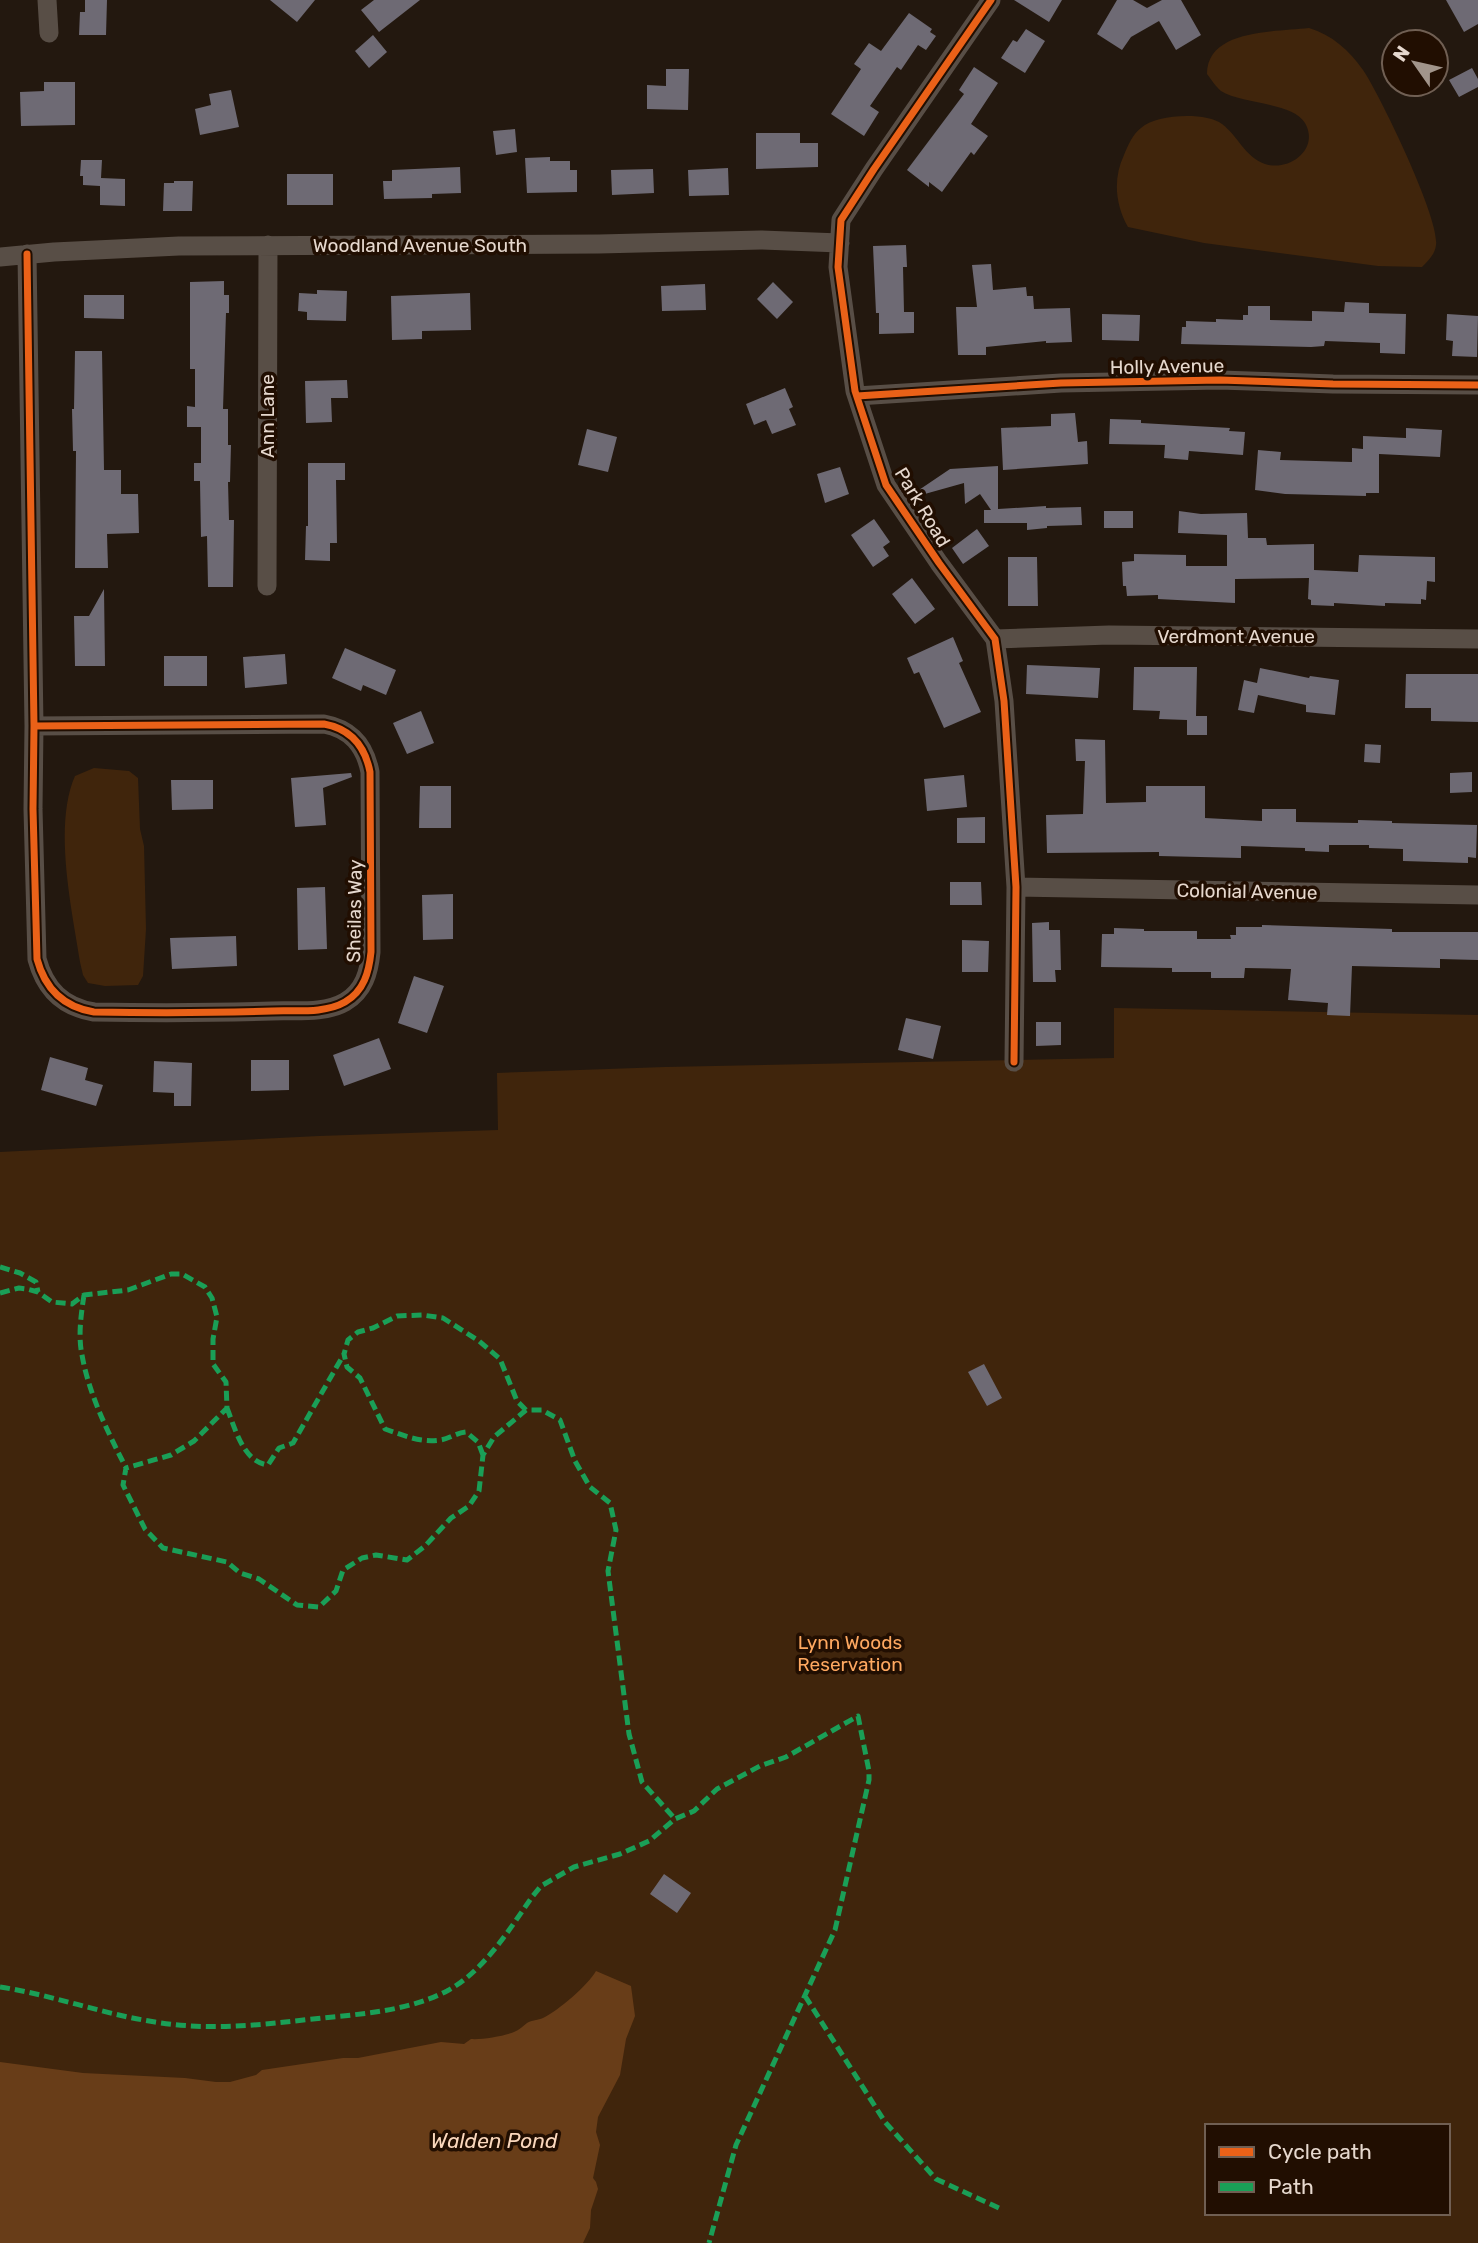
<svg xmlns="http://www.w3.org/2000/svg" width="1478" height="2243" font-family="Rubik,sans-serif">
<rect width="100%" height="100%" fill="#23180f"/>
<path fill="#40250c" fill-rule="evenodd" d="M1309,28C1332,35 1349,50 1363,70C1380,95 1440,219 1436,245C1435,254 1429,260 1422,267L1378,266L1204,243L1128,227C1115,204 1113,178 1124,155C1128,145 1133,134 1141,128C1156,114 1206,112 1222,124C1238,136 1245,157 1265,164C1289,172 1320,149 1305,123C1293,102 1241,104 1221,91C1216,87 1211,79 1207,74C1207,29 1275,32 1309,28Z
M94,768L129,771L138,778L140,829L144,846L146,929L143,976L138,985L105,986L88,983L83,975L80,962C72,910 53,826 75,776Z
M1114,1008L1478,1015V2243H0V1152L319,1136L498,1130L497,1073L665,1067L1114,1058ZM1207,2126H1448V2213H1207Z"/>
<path fill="#683d18" d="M596,1971L631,1986L635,2016L626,2039L620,2075L598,2117L596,2132L600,2145L593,2178L596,2182L598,2189L591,2210L590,2228L583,2243H0V2062L83,2073L185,2078L216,2082H230L256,2075L262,2070L343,2058H358L441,2042L464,2044L471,2039C481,2040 505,2036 514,2032C519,2030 523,2026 527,2023C532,2020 538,2020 543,2018C558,2011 588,1985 596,1971Z"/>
<path fill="#6e6a74" d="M85,0H107L106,35H79L80,12H85Z
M270,0H315L297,22Z
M374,0H420L379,32L361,10Z
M1014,0H1062L1049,22Z
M1117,0H1133L1147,8L1162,0H1181L1201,35L1176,50L1159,21L1131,37L1122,50L1097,34Z
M1446,0H1478V24L1464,32Z
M909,13L932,29L930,32L936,36L926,50L918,45L901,70L897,67L870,106L879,112L864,136L831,114L861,69L854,64L869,43L881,51Z
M1026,29L1045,41L1025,73L1001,58L1013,40L1017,42Z
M373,35L387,52L369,68L355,51Z
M974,67L998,83L971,124L988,136L974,155L971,152L942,192L929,182V187L907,170L964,94L959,90Z
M1472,68L1478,79V87L1459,97L1449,80Z
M666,69H689L688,110L647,109V85L666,86Z
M44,82H75V125L21,126L20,92L44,91Z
M231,90L239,127L200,135L195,109L211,105L209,94Z
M515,129L517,152L496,155L493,131Z
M756,133H800V143H818V167L756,169Z
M550,157V161H570V170H577V192L527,193L525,158Z
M81,160H102L101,178L125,179V206L100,205V186L83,185V176H80Z
M460,167L461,193L432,194V198L384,199L383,181H392V170Z
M728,168L729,195L689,196L688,170Z
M653,169L654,193L612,195L611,170Z
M287,174H333V205H287Z
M174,181H193L192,211H163L164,183H174Z
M906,245L907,267H903L904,312H914V333L879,334V313H876L873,246Z
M991,264L993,290L1026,287L1027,296H1033L1034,309L1070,308L1072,342L1046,343V341L986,347V355H958L956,307H977L972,265Z
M224,281V295H229V313H226L223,409H228V445H231L230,482H228L229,520H234L233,587H208L207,536L201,537L200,481H194V463H201V427H187V406L195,407V369H190V282Z
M773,282L793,302L777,319L757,299Z
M705,284L706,310L662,311L661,286Z
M317,290L347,291L346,321L307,320V312L298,311L299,293L317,294Z
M470,293L471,330L422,331V339L392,340L391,296Z
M84,295H124V319L84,318Z
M1345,302L1369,303V313L1406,314L1405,354L1380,353V343L1325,341L1324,346L1311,347L1181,344L1182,327H1186V321L1216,322V319L1243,320V315H1248V306H1270V320L1312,321V311L1344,312Z
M1102,314L1140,315L1139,341L1102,340Z
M1447,314L1478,316L1477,357L1452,356L1453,341L1446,340Z
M75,351H102L104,470H121V494H138L139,533L107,534L108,568H75L76,451H73L72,409H74Z
M347,380L348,398H331L332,422L306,423L305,381Z
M785,388L793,407L789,409L796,425L772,434L766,420L754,425L746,404Z
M1075,413L1078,442L1087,441L1088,464L1003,470L1001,428L1051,426V414Z
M1110,419L1141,420V423L1230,428L1229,431L1245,432L1243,455L1189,451L1188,460L1164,458L1165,445L1109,444Z
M1406,428L1442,430L1440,457L1379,454V493H1366V496L1285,494L1255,490L1258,450L1281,452L1280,460L1352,462V448L1363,449V436L1406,438Z
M587,429L617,437L608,472L578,465Z
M308,463H345V480H336L337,543H330V561L305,560L306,526H308Z
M998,466V509L1046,506V508L1081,507L1082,525L1047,526V528L1027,530V523H984V510H991L980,494L965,504L964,483L914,497L913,494L950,469Z
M840,467L849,494L825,503L817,474Z
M1104,511H1133V528H1104Z
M1179,511L1201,514L1247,513L1248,538H1266L1267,545L1314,544V570L1358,572L1359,555L1435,557V582L1427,581L1426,600L1421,599V604L1385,603V606L1334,603V606L1311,605V600L1308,599L1309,578L1235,579V603L1158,599V595L1127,596L1126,586H1123L1122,562L1134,561V554L1186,555V566H1227V535L1178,533Z
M874,519L890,542L883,547L889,556L873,567L851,535Z
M977,529L989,546L963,564L952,548Z
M1008,557H1037L1038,606H1008Z
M912,578L935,609L915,624L892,594Z
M104,589L105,666H75L74,616H89Z
M953,637L963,661L959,663L981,712L944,728L919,672L914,674L907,658Z
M345,648L396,670L386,695L363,685L361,691L332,678Z
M285,654L287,684L245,688L243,657Z
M164,656H207V686H164Z
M1027,665L1100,668L1098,698L1026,694Z
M1134,667H1197L1196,716H1207V735H1187V720L1159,719L1160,711L1133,710Z
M1260,668L1309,678L1310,676L1339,680L1335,715L1306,712V705L1258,695L1254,713L1238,710L1244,680L1257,683Z
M1406,674H1478V722L1431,721V708H1405Z
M421,711L434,743L407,754L393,723Z
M1075,739L1105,740L1106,803L1146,802V786H1205V818L1262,821V809H1296V822L1358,823V820L1392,821V823L1477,825L1476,858L1468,857V863L1403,861V849L1369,848V845H1329V852L1305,851V848L1241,846V858L1159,856V852L1047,853L1046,815L1083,814L1085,761H1076Z
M1365,744L1381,745L1380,763L1364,762Z
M1472,772V792L1450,793V773Z
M351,773L352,777L323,788L326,825L295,827L291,778Z
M964,775L967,807L927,811L924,779Z
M171,780H213V809L172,810Z
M420,786H451V828H419Z
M985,817V843H957V818Z
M950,882H981L982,905H950Z
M325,887L327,949L298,950L297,888Z
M453,894V939L423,940L422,895Z
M1049,922V930H1060L1061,970H1055L1056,982H1033L1032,923Z
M1262,925L1392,929V932H1478V960L1440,959V968L1352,966L1350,1016L1327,1015L1328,1003L1288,1000L1291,969L1245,968L1244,978H1211V972H1172V968L1101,967L1102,934H1114V928L1144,929V931H1197V939H1231L1230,935H1236V927H1262Z
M236,936L237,966L172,969L170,938Z
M962,940L989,941L988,972H962Z
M414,976L444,986L427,1033L398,1023Z
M906,1018L941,1026L933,1059L898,1050Z
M1036,1022H1061V1045L1036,1046Z
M379,1038L391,1069L344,1086L333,1055Z
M50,1057L88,1068L85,1080L103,1085L96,1106L41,1090Z
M251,1060H289V1090L251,1091Z
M154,1061L192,1063L191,1106H174V1093L153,1092Z
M984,1364L1002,1398L987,1406L968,1372Z
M664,1874L691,1893L677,1913L650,1894Z"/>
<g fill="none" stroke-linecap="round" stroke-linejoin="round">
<path stroke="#584e46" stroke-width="19" d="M47,0L49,33
M991,0L874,169L841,220L838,267L855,391L886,485L939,563L995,639L1004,701L1016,887L1014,1062
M27,254L34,726L324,724C351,729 365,746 370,772L371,952C369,972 364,991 345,1002C324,1014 295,1010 272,1011C212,1013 153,1013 94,1012C63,1007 45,989 37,959L33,809L34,726
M0,257L54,252L179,246L599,244L761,240L840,243
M857,396L1061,383L1220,380L1333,384L1478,385
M267,586L268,245
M995,639L1109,635L1478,639
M1016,887L1478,895"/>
<path stroke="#1a9f57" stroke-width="5" stroke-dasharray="10 5" stroke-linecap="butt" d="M0,1267L20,1273L36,1282L38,1292
M0,1293L19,1288L27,1289L38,1292L52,1302L72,1304L84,1295L128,1290L171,1274H182L205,1287L212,1298L217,1317L213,1339V1364L226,1382L227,1408L194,1441L171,1455L126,1468L123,1485L145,1529L163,1548L227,1562L240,1573L259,1579L297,1605L319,1607L336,1591L343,1570L362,1558L376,1555L407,1560L425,1546L451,1518L469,1506L479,1491L483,1455L494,1437L526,1410H542L560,1420L575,1461L590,1487L610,1503L616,1530L608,1571L629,1734L642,1782L675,1819
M84,1295C81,1315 78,1336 82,1355C89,1395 108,1432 126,1468
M227,1408C235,1428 243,1462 268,1465L279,1448L293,1443L344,1354
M483,1455L478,1442L466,1432C456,1433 449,1439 440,1440C420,1443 403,1435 385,1429L360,1378L347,1367L344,1354L348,1340L358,1332L373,1328L397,1316L422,1315L443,1318L479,1341L500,1359L517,1401L526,1410
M0,1987C53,1995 102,2014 155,2022C211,2031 258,2025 313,2019C359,2014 406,2012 447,1991C484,1971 509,1930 532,1897L541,1886L574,1867L620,1854L649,1841L675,1819L694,1811L717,1789L760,1766L786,1757L858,1716L869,1771V1780L835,1930L736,2145L709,2243
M805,1996L885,2122L936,2179L1001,2209"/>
<g stroke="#210e01" stroke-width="11">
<path id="cycleway" d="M991,0L874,169L841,220L838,267L855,391L886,485L939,563L995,639L1004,701L1016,887L1014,1062
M27,254L34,726L324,724C351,729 365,746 370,772L371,952C369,972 364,991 345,1002C324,1014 295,1010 272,1011C212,1013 153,1013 94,1012C63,1007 45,989 37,959L33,809L34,726
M857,396L1061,383L1220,380L1333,384L1478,385"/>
</g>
<use href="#cycleway" stroke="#ea6118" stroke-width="7"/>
</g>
<g text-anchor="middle" stroke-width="7" stroke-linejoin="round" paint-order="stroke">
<g font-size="19" fill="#e6d8ce" stroke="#210e01">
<text x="420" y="252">Woodland Avenue South</text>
<text transform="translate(1167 366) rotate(-1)" y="7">Holly Avenue</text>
<text transform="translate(267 416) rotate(-90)" y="7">Ann Lane</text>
<text transform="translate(923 507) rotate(59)" y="7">Park Road</text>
<text x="1236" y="643">Verdmont Avenue</text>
<text transform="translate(1247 891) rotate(1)" y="7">Colonial Avenue</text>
<text transform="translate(354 911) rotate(-89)" y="7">Sheilas Way</text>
</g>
<g font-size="19" fill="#fea860" stroke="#210e01">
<text x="850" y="1649">Lynn Woods<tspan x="850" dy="22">Reservation</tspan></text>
</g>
<g font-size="21" font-style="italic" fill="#fad7bc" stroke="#210e01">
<text x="494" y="2148">Walden Pond</text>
</g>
</g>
<rect x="1205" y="2124" width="245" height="91" fill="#210e01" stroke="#705f53" stroke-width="2"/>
<rect x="1219" y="2147" width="35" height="10" fill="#ea6118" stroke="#705f53" stroke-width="2"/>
<text x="1268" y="2159" font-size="21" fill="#e6d8ce">Cycle path</text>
<rect x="1219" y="2182" width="35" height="10" fill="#1a9f57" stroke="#705f53" stroke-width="2"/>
<text x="1268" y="2194" font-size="21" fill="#e6d8ce">Path</text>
<g transform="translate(1415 63) rotate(304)"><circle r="33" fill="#210e01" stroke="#705f53" stroke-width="2"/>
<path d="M0-5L12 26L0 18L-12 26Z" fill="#a2958b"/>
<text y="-10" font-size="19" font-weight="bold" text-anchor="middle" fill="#e6d8ce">N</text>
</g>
</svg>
